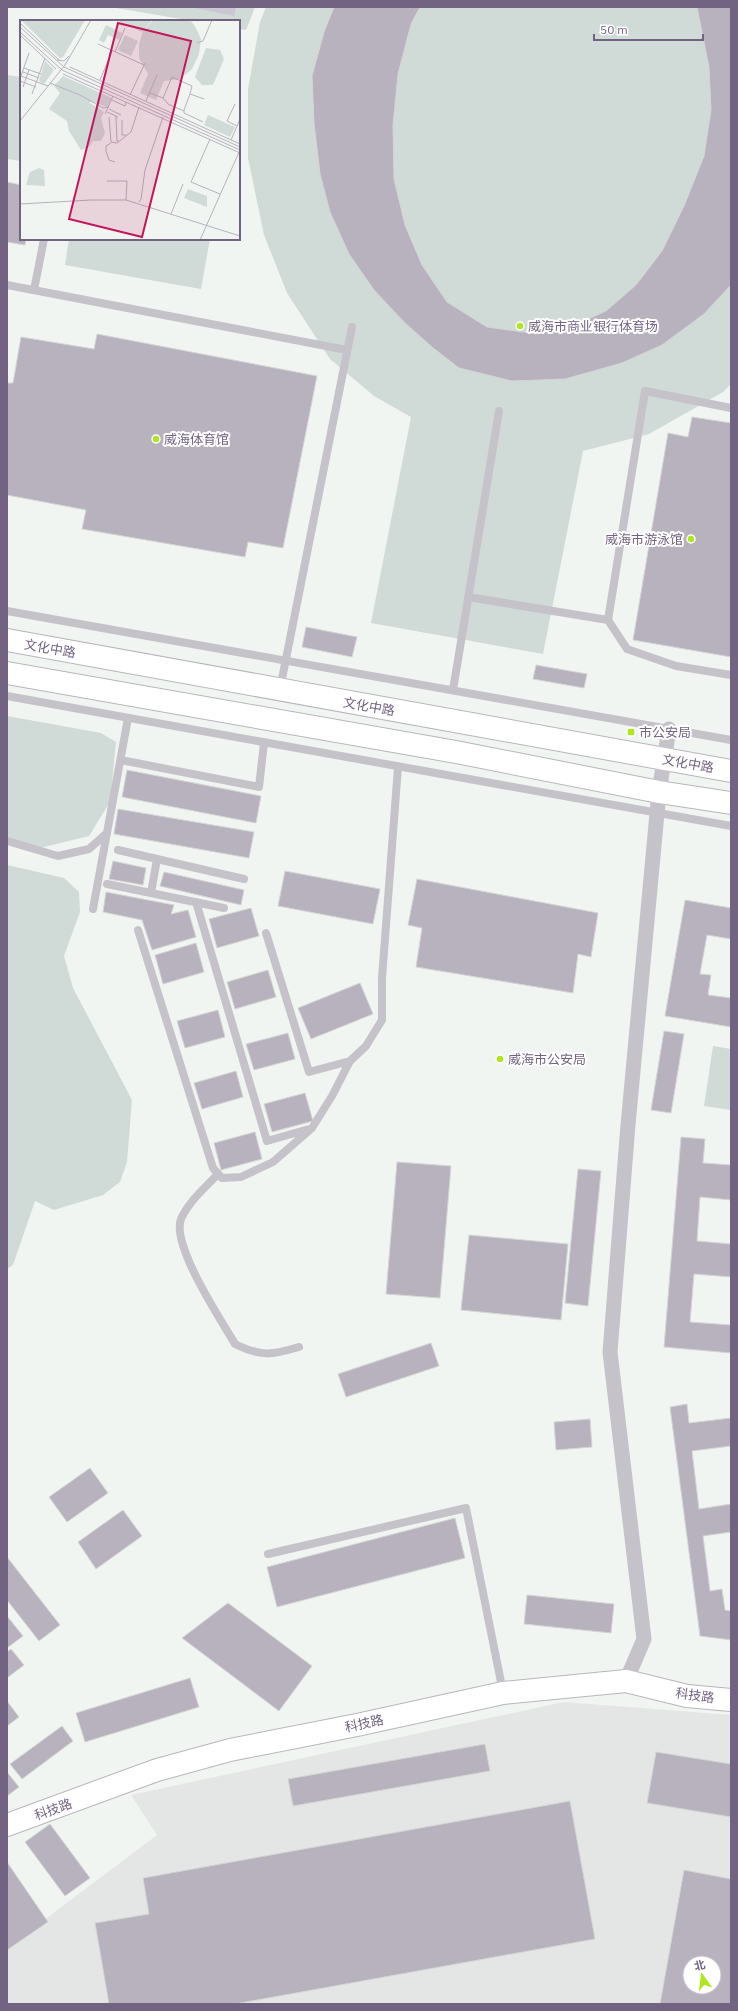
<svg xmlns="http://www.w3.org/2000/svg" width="738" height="2011" font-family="'IBM Plex Sans','Noto Sans SC',sans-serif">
<rect width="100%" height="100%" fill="#f1f5f1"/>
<path fill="#e4e6e5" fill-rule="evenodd" d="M564,1702L731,1715V2004H7V1948L157,1835L131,1795ZM690,1963H714V1987H690Z"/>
<path fill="#d0dad7" d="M110,7H255L246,30L239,29V21H193Z
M266,7H731V384L723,392L649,434L583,451L543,654L371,623L411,417L374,396L330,359L287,293L264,235L248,158V89L260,22Z
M7,75L21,77V161L7,159Z
M69,239H210L201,289L65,265Z
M7,716L101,733L116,742L110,802L89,836L40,848L7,839Z
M7,865L64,878L79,892L80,912L64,956L73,988L132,1100L127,1162L120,1182L103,1195L54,1210L35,1201L13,1265L7,1269Z
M713,1046L731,1049V1110L704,1106Z"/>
<path fill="#cac6d2" d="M191,7H236L234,16Z"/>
<path fill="#b7b2bd" stroke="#d4d6d4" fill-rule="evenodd" d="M334,7H420L411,24L398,74L393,125L394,179L405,225L422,265L447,302L487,327L531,333L566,329L606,311L636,285L662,251L684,206L704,156L711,110L709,67L697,7H731V285L704,314L662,345L622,363L565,379L512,381L459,368L432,347L405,323L374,290L349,254L330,212L320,174L314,123L312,76L324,32Z
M7,182L21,185V239H26L25,245L7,242Z
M97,334L317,376L283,548L248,542L245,557L82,529L86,510L7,495V383H13L21,337L94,349Z
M692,417L731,423V657L633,640L668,433L688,437Z
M306,627L357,637L352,657L302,647Z
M536,665L587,674L584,688L533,679Z
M127,770L261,796L256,823L122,797Z
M118,809L254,832L249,858L114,834Z
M113,861L146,868L143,885L109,879Z
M285,871L380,889L373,924L278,906Z
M164,872L244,890L241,905L160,886Z
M417,879L598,913L591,957L578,954L573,993L416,967L422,928L408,925Z
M106,892L174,905L171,914L188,910L196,937L152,950L142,920L103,912Z
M685,900L731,908V939L707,935L700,974L711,975L708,995L731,998V1027L665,1016Z
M251,908L259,936L217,948L209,919Z
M196,943L204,972L163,984L155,955Z
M268,970L276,997L235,1009L227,982Z
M360,983L373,1014L311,1039L298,1008Z
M218,1010L225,1037L185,1048L177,1021Z
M664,1031L684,1034L671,1113L651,1110Z
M288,1033L295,1059L254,1070L246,1044Z
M236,1071L243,1097L202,1109L194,1083Z
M305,1093L313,1121L272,1132L264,1104Z
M255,1132L262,1159L221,1170L214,1143Z
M681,1137L705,1139L703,1163L731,1165V1200L700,1197L697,1241L731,1244V1277L694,1274L690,1322L731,1325V1353L664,1347Z
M397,1162L451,1166L440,1298L386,1294Z
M578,1169L601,1171L588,1306L565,1303Z
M469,1235L568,1244L561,1320L461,1310Z
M431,1343L439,1366L346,1397L338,1374Z
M687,1404L689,1423L731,1418V1446L692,1451L699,1509L731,1504V1532L703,1536L710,1591L722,1589L725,1610L731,1611V1640L700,1636L670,1407Z
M590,1419L592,1447L556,1450L554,1422Z
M90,1468L108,1493L67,1522L49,1497Z
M123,1510L142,1536L96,1569L78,1542Z
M455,1518L465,1558L277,1607L267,1567Z
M7,1557L60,1625L39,1641L7,1600Z
M527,1595L614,1604L611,1633L524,1624Z
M228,1603L312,1666L279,1711L182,1638Z
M7,1616L23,1636L7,1648Z
M11,1649L24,1665L7,1678V1652Z
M190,1678L199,1707L85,1742L76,1713Z
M7,1701L19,1717L7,1726Z
M62,1726L73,1741L22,1779L10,1764Z
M485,1744L490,1771L293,1806L288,1779Z
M656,1752L731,1764V1817L647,1803Z
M7,1772L19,1787L7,1796Z
M570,1801L595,1939L235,2004H109L95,1923L149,1914L143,1878Z
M50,1824L90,1878L65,1896L25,1842Z
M7,1862L48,1922L7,1950Z
M684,1870L731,1879V2004H660ZM690,1963H714V1987H690Z"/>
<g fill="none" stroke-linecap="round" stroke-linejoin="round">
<g stroke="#b9b4be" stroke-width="24">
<path id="secondary" d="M7,1825L157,1770L230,1750L357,1725L503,1693L626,1681L687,1696L731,1700"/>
</g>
<g stroke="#b9b5bd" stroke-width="24">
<path id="primary" d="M7,640L731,771
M7,673L456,752L659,792L731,803"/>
</g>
<path stroke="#c6c2c9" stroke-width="8" d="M7,285L347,350
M34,290L44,239
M468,597L608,620L645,391L731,408
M7,611L731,740
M608,620L627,649L676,666L731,675
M280,689L352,327
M453,690L499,411
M7,696L731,826
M121,760L259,787L264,743
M7,841L58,856L89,849L107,833
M118,850L244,879
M107,884L224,908
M151,893L157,859
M196,902L267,1141L309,1129
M93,909L128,718
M138,930L213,1168L222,1178L241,1177L273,1162L312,1128L332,1096L350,1061L366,1046L382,1020V978L398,767
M266,933L309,1072L350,1061
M218,1174C205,1188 189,1201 181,1219C171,1245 221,1320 235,1344C261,1357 272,1355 299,1347
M268,1554L466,1508L503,1692"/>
<path stroke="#c6c2c9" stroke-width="15" d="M626,1681L644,1639L610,1352L628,1125L659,792L669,729"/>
<use href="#secondary" stroke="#fff" stroke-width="22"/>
<use href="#primary" stroke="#fff" stroke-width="22"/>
</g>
<g fill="#aee620" stroke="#fff" stroke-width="1.5">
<circle cx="520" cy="326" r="4"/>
<circle cx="156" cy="439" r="4"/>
<circle cx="691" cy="539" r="4"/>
<rect x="627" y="728" width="8" height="8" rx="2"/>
<circle cx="500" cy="1059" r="4"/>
</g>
<g text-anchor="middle" stroke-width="4" stroke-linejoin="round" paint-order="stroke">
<g font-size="13" fill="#736383" stroke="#fff" text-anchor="start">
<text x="528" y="331">威海市商业银行体育场</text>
<text x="164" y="444">威海体育馆</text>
<text x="683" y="544" text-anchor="end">威海市游泳馆</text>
<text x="639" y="737">市公安局</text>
<text x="508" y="1064">威海市公安局</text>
</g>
<g font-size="13" fill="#736383" stroke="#fff">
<text transform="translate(50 648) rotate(10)" y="5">文化中路</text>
<text transform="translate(369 706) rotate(10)" y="5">文化中路</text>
<text transform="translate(688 763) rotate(10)" y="5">文化中路</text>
<text transform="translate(695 1695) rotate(8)" y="5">科技路</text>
<text transform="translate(364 1723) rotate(-12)" y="5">科技路</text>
<text transform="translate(53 1809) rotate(-20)" y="5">科技路</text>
</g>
</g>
<g transform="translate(20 20)">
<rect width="220" height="220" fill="#f1f5f1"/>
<path d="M1,0H65L43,37L40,38ZM96,0H132L122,12ZM133,0H170L175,6L181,19L179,34L172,49L160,59L144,61L136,80L120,73L128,54L119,38V24L123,11ZM86,5L102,13L99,20L88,15L84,23L79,20ZM105,15L118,21L111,36L98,30ZM186,28L200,30L204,39L193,65H182L175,57ZM25,41L34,50L24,64L19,61ZM43,56L92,78L87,87L70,81V83L84,92L81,98L85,113L81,121H73L69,127L61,130L49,111L47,101L29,89L40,73L34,66ZM188,95L215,107L210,117L184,105ZM19,148L24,150L25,166L6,165L10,152ZM168,169L187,176V187L164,178Z" fill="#d0dad7"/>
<path fill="none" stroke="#b7b2be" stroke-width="1" d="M0,3L39,40M0,7L44,47L220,127M0,12L42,50L220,130M0,15L36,49M177,23L183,21L192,0M78,24L124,45M95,32L105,8M9,33L1,56L28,66M37,40L44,41L49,36M50,47L220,124M4,48L21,54M3,52L19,58M43,54L220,133M80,60L92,31M0,61L16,67M30,63L60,75L83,88L89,87M3,67L9,50M130,73L143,78L152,57L172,66L170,74M12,74L25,38M110,75L125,43M143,78L148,84L164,91M92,80L105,86L106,82M126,81L137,55M215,84L207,101L217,106M89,89L101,95M87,92L98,97M85,94L93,76M96,96L97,121H99M89,97L91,122L97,123L111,112L119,87M102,100V115H106M0,101L45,45L71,0M183,102L164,93V90L170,74L184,79M190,119L171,162L200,174M211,120L220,99M91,123L86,126V131L89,140L95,142M87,161H107L106,180M119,182L121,179L125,150L143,97M0,184L71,180H106L220,216M151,194L163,164M180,220L220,130"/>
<path fill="#c2185b" fill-opacity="0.15" stroke="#c2185b" stroke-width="2" d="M98,3L171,21L122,217L49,199Z"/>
<rect width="220" height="220" fill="none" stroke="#736383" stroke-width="2"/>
</g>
<rect width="738" height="2011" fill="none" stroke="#736383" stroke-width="16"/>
<g transform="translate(702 1975) rotate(346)"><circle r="19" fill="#ffffff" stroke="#c7c1cd"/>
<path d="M0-3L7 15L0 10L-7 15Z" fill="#aee620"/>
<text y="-6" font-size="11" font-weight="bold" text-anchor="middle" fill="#736383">北</text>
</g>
<path d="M594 34v6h109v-6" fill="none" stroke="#736383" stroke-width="2"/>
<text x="600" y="34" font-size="12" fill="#736383" stroke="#ffffff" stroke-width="3" paint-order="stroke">50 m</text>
</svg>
